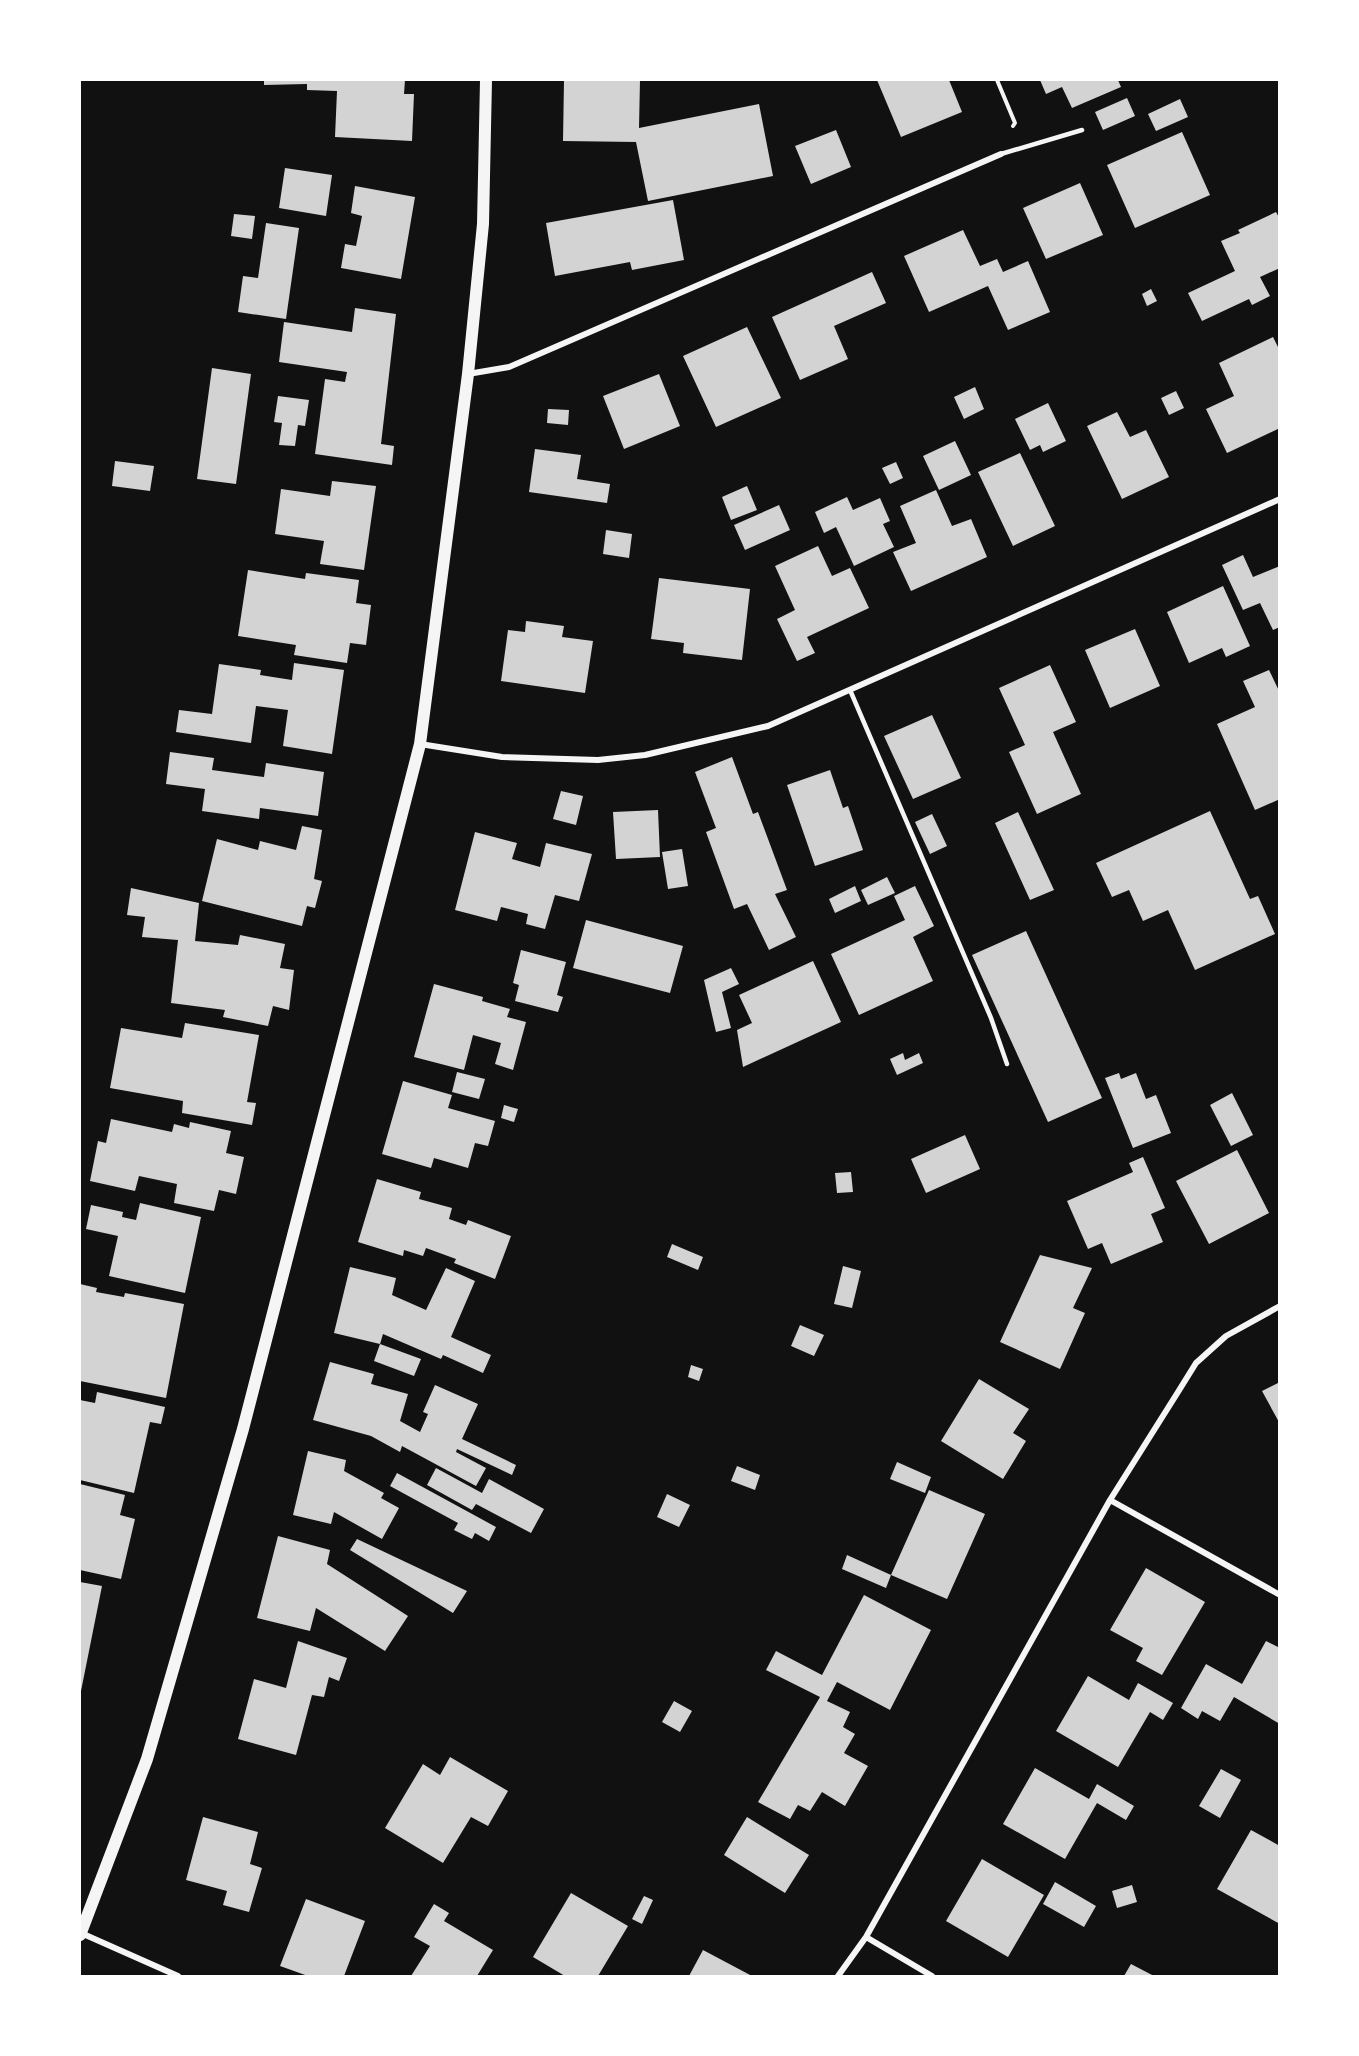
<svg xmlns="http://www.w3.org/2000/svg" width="1359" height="2056" font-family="'Archivo Narrow',sans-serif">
<rect width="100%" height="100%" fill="#111"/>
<path fill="#d3d3d3" d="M264,80H405L404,94H414L412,141L335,137L337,91L307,90V84L264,85Z
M564,80H640L639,128L759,104L773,176L648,201L636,142L563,141Z
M877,80H949L962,112L901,137Z
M1040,80H1118L1121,87L1072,108L1062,87L1046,94Z
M1127,98L1135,116L1103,130L1095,112Z
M1180,99L1188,117L1156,131L1148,114Z
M836,130L851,167L811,184L795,146Z
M1182,132L1210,195L1135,228L1107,165Z
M285,168L332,175L326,216L279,208Z
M1080,183L1103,235L1046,259L1023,208Z
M355,186L415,197L401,279L341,268L345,244L356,246L362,216L351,213Z
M673,200L684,260L632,270L630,262L555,276L546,223Z
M1276,212L1280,219V268L1260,277L1270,296L1252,305L1249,299L1202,321L1188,293L1235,271L1221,241L1240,233L1238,230Z
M234,214L255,216L252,239L231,236Z
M266,223L299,228L286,319L238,312L243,276L258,278Z
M963,230L980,266L997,259L1003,272L1028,261L1050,312L1008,330L988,286L929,312L904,256Z
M872,272L886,303L834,326L848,359L800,380L772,317Z
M1151,289L1157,301L1147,306L1142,294Z
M355,308L396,314L381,444L394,446L392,465L315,454L325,379L345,382L347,372L279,362L284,322L352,332Z
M747,327L781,398L716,427L683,356Z
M1273,337L1280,351V428L1227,453L1206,409L1234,396L1219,363Z
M212,368L251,374L236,484L197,479Z
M659,374L680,426L624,449L603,396Z
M975,387L984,409L964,419L954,397Z
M1176,391L1184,408L1169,415L1161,398Z
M278,396L309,400L305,426L298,425L295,446L279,445L282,423L274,422Z
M1048,403L1066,441L1043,452L1040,445L1030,450L1015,419Z
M548,409L569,410L568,425L547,423Z
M1117,412L1130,437L1146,430L1169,477L1122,499L1087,426Z
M955,441L971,475L939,490L923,456Z
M535,449L581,455L577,479L610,484L607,503L529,492Z
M1020,453L1055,526L1013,546L978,472Z
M115,461L154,466L150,491L112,486Z
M896,462L903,478L890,484L882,468Z
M332,481L376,486L364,570L320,564L324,541L275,534L281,489L330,496Z
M747,486L757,510L731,520L722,497Z
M936,490L952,526L971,519L987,557L911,591L893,552L916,543L900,506Z
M847,497L853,510L880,498L890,521L883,524L894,547L854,566L836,527L824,533L815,512Z
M779,505L790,530L745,550L734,525Z
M606,530L632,534L629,558L603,554Z
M818,546L832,576L850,568L869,608L807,637L815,653L797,661L777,619L795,610L775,566Z
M1243,555L1253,577L1280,566V627L1273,630L1260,603L1243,610L1222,565Z
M248,570L305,579L306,573L359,580L356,603L371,605L366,645L350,643L347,663L294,655L296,645L238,636Z
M659,578L750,589L742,660L683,653L684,643L651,639Z
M1223,586L1250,646L1226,657L1222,648L1189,663L1167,612Z
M526,621L564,626L562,637L593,641L585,693L501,681L508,630L525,632Z
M1135,629L1160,686L1110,708L1085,650Z
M294,663L344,670L332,754L283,746L288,710L256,706L251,743L176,732L179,710L212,714L219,664L261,670L260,675L292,680Z
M1050,665L1076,722L1053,732L1081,794L1037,814L1009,752L1025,745L999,688Z
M1269,670L1280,693V799L1255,810L1217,724L1255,707L1243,681Z
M932,715L961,778L913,799L884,736Z
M170,752L214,758L212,770L264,777L266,763L324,772L318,816L260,808L259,819L202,811L205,789L166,784Z
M732,757L753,814L758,812L787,890L775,894L796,937L769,950L747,904L734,909L706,832L716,828L695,772Z
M830,770L843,808L848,806L863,850L815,866L787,785Z
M561,791L583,796L576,825L553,819Z
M658,810L660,857L616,859L613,812Z
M1210,811L1250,899L1258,896L1275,934L1195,970L1168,910L1143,921L1129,890L1112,897L1096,863Z
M1018,812L1054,890L1030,900L995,823Z
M932,814L947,846L930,854L915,822Z
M302,826L322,830L314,879L322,881L315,908L307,906L302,926L202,901L217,839L258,850L260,841L296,850Z
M475,832L517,843L512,859L540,867L546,843L592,854L579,901L555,895L545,929L526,924L528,914L501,907L497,921L455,910Z
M682,849L688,886L668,889L662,852Z
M887,877L895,893L868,905L861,890Z
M855,886L861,901L835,913L829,899Z
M915,886L934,926L913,937L933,981L859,1015L831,954L905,920L894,896Z
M131,888L199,903L195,941L238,945L240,935L285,944L280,968L294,970L289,1010L273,1006L268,1026L223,1017L225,1010L171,1003L178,940L142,937L145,917L127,915Z
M586,920L683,946L670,993L573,968Z
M1026,931L1102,1098L1048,1122L972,955Z
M521,950L566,962L557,995L563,997L558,1012L515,1001L519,985L513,983Z
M813,961L841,1022L743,1067L737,1030L752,1023L739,995Z
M731,968L739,984L722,992L731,1028L716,1032L704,980Z
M434,984L483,997L482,1001L510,1009L507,1017L526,1022L513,1070L495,1064L501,1043L473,1035L464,1070L414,1057Z
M185,1023L259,1035L247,1102L256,1103L252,1125L182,1113L183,1101L110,1088L121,1028L182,1038Z
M903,1053L905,1060L919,1053L923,1063L897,1075L890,1059Z
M457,1072L485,1079L479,1099L452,1092Z
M1119,1073L1121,1079L1136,1073L1146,1099L1156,1095L1171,1133L1133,1148L1105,1078Z
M403,1081L452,1095L448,1108L495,1121L488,1146L475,1143L468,1168L434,1158L431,1168L382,1154Z
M1232,1093L1253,1135L1231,1146L1210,1105Z
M504,1105L518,1109L514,1122L501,1118Z
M111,1119L172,1132L174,1124L189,1128L190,1122L231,1131L226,1153L244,1157L236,1194L219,1190L214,1211L174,1203L177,1184L139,1176L135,1191L90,1181L98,1141L106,1143Z
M965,1135L980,1169L926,1193L911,1159Z
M1237,1150L1269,1213L1209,1244L1176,1181Z
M1143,1157L1165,1208L1151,1214L1163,1242L1111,1264L1102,1243L1088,1249L1067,1201L1133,1172L1129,1163Z
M851,1172L853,1192L837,1193L835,1173Z
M377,1179L421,1192L419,1199L452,1208L449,1219L466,1225L468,1220L511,1236L495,1279L454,1263L456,1259L426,1248L423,1256L404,1250L403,1256L358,1242Z
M140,1203L201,1217L185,1293L109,1276L118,1236L86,1229L91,1205L123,1212L122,1217L136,1220Z
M672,1244L703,1257L698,1270L667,1257Z
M1040,1255L1092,1268L1073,1308L1085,1313L1060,1369L1000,1342Z
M843,1266L861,1271L852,1308L834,1304Z
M350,1267L396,1278L392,1295L426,1310L446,1268L475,1281L451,1337L491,1355L483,1373L443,1355L441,1359L383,1334L380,1344L334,1333Z
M80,1284L97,1288L96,1292L124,1297L125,1293L184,1304L166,1398L80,1381Z
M800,1325L824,1335L814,1356L791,1346Z
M380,1344L421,1359L414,1376L374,1361Z
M330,1362L374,1374L371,1384L408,1394L400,1421L420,1432L428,1414L423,1412L435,1385L478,1404L462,1439L516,1465L512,1475L457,1449L456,1452L486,1468L476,1486L402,1446L400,1452L371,1436L313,1420Z
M691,1365L703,1369L699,1381L688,1377Z
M979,1379L1029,1409L1013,1433L1026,1441L1003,1479L941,1441Z
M1280,1382V1424L1262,1391Z
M97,1392L165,1407L161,1424L150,1422L134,1493L80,1480V1400L95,1403Z
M308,1451L346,1460L344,1471L384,1493L381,1498L399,1508L382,1539L334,1512L331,1524L293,1515Z
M897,1462L931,1477L925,1493L890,1479Z
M737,1466L760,1475L755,1490L731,1481Z
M436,1468L482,1493L489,1479L544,1509L531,1533L476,1504L472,1510L427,1485Z
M397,1473L496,1527L489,1541L475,1533L472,1539L454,1530L458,1523L390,1486Z
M80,1484L125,1495L120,1515L135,1519L121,1579L80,1570Z
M929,1490L985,1514L947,1599L891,1575Z
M667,1494L690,1505L679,1527L657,1517Z
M278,1536L330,1550L327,1564L408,1616L385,1651L316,1608L310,1631L257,1618Z
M357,1539L467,1591L453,1613L350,1550Z
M847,1555L891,1575L886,1588L842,1569Z
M1146,1568L1205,1602L1162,1675L1136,1661L1143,1648L1110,1630Z
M80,1582L102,1586L81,1691H80Z
M864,1595L931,1630L890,1710L837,1682L827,1701L850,1712L843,1727L855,1734L844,1753L868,1766L845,1806L822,1792L810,1811L798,1805L790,1819L758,1802L820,1697L766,1670L776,1651L822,1675Z
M298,1641L347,1658L339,1681L329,1677L324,1697L312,1695L296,1755L238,1739L254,1679L286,1688Z
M1266,1641L1280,1648V1724L1234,1697L1220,1721L1202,1711L1198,1719L1181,1708L1206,1664L1242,1684Z
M1088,1676L1129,1700L1138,1683L1173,1703L1163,1720L1150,1712L1118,1767L1056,1731Z
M674,1701L692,1711L680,1732L662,1722Z
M450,1757L508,1791L488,1826L471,1817L443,1863L385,1828L423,1764L440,1775Z
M1035,1768L1089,1799L1097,1784L1134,1806L1126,1820L1097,1803L1065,1859L1003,1824Z
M1221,1769L1241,1780L1220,1818L1199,1806Z
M203,1817L258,1832L250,1864L262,1868L249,1912L223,1905L227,1891L186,1880Z
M747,1817L809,1855L785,1893L724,1855Z
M1251,1830L1280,1846V1924L1217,1889Z
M982,1859L1044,1895L1008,1957L946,1921Z
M1055,1882L1096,1906L1084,1927L1043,1904Z
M1132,1885L1137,1902L1117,1908L1112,1891Z
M571,1893L628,1926L598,1976H565L533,1957Z
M644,1896L653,1900L642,1924L632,1919Z
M306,1899L365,1921L344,1976H308L280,1966Z
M434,1904L449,1913L444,1921L493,1950L477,1976H411L430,1946L414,1937Z
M703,1950L752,1976H689Z
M1131,1964L1154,1976H1124Z"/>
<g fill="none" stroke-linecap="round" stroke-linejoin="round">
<path stroke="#f5f5f5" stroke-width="4" d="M997,80L1015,123L1013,126"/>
<path stroke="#f5f5f5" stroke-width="4.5" d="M1001,154L1082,130
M850,690L991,1018L1007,1064"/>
<path stroke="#f5f5f5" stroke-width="6" d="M468,374L509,367L1001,154
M420,744L502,757L598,760L645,755L768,726L1280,499
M1110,1500L1280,1595
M81,1933L178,1976
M866,1937L932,1976
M838,1976L866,1937L1110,1500L1178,1392L1196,1363L1226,1336L1280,1306"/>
<path stroke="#f5f5f5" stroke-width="12" d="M80,1935L147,1759L243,1429L420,744L468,374L483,224L486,80"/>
</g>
<rect width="1359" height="2056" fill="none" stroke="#ffffff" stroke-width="162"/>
</svg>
